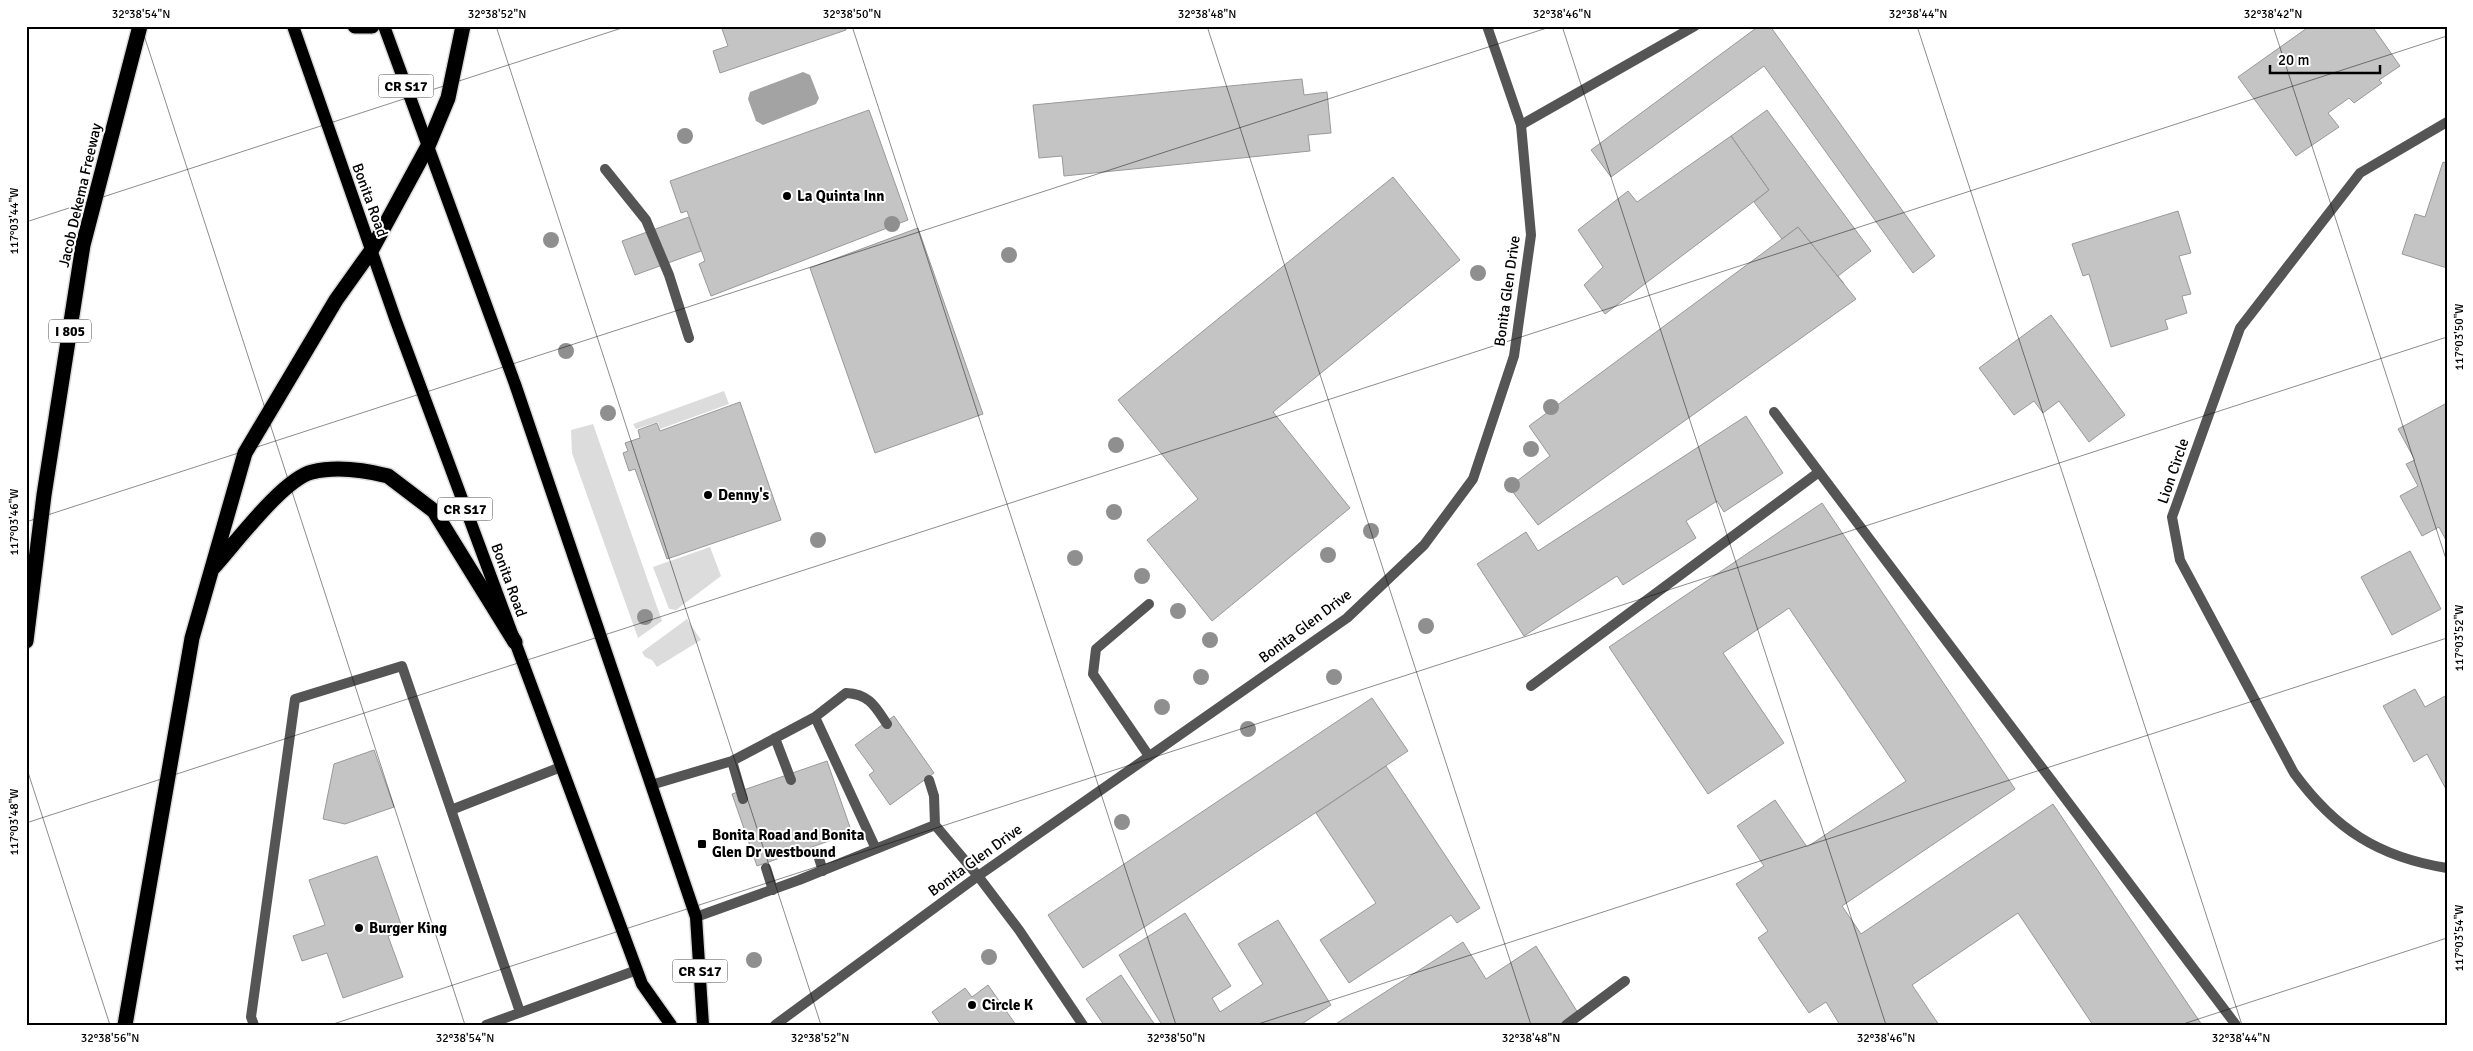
<svg xmlns="http://www.w3.org/2000/svg" width="2473" height="1051" font-family="Signika,sans-serif">
<rect width="100%" height="100%" fill="#fff"/>
<path fill="#dcdcdc" d="M724,391L729,404L660,429L658,422L636,429L633,424Z
M593,424L662,621L638,638L572,453L571,430Z
M710,547L721,576L676,610L669,609L653,567Z
M687,619L701,640L657,667L652,660L645,657L642,652Z"/>
<path fill="#a3a3a3" d="M803,72L810,75L819,98L816,104L763,125L756,121L748,99L750,92Z"/>
<path fill="#c4c4c4" stroke="#999" d="M721,26H845L846,30L720,73L713,51L728,46Z
M1759,26H1770L1935,256L1913,273L1764,66L1611,177L1591,150Z
M2310,26H2372L2400,66L2379,80L2382,83L2354,103L2349,98L2328,113L2339,127L2296,156L2238,77Z
M1302,79L1304,95L1327,92L1331,133L1308,135L1310,151L1064,176L1062,156L1039,158L1033,105Z
M869,110L908,220L711,296L699,264L705,261L687,211L681,213L670,181Z
M1767,110L1871,251L1838,276L1844,284L1798,227L1782,239L1754,202L1769,190L1731,136Z
M1731,136L1769,190L1605,314L1584,285L1603,267L1578,230L1628,191L1637,202Z
M2443,162L2447,163V268L2402,254L2415,214L2425,217Z
M1393,177L1460,260L1273,412L1350,508L1212,621L1147,540L1198,499L1118,400Z
M2178,211L2191,253L2179,256L2191,294L2182,296L2187,313L2165,320L2168,329L2111,347L2089,274L2083,276L2072,244Z
M689,217L701,251L635,275L622,241Z
M1798,227L1856,299L1538,525L1509,487L1550,456L1529,426Z
M918,228L983,414L875,453L810,268Z
M2051,315L2125,415L2089,442L2059,401L2043,413L2034,401L2014,415L1979,368Z
M740,402L781,520L667,559L635,469L629,471L623,453L628,451L625,443L640,438L638,430L657,423L660,431Z
M2447,403V542L2439,527L2422,536L2400,496L2418,486L2406,464L2415,460L2398,429Z
M1746,416L1783,473L1724,512L1717,501L1686,521L1696,538L1623,585L1617,576L1524,636L1477,564L1526,532L1538,551Z
M1822,503L2015,789L1842,906L1861,934L2053,804L2202,1025H2093L2018,913L1912,985L1939,1025H1840L1826,1002L1809,1013L1758,938L1768,931L1736,884L1764,866L1737,826L1775,800L1807,847L1906,781L1789,608L1723,653L1784,743L1708,794L1609,647Z
M2410,551L2441,609L2392,635L2361,577Z
M2415,689L2425,707L2447,695V791L2427,754L2414,762L2383,706Z
M1372,698L1408,751L1083,968L1048,915Z
M894,716L934,773L890,805L869,775L874,771L855,745Z
M374,750L394,807L345,824L323,819L334,764Z
M827,761L852,833L757,866L732,794Z
M1386,766L1480,908L1457,923L1451,915L1349,983L1320,940L1376,903L1316,813Z
M377,856L403,930L388,936L403,977L343,998L327,953L302,961L293,936L325,925L309,880Z
M1185,913L1231,986L1212,998L1220,1012L1263,984L1238,944L1278,920L1331,1005L1300,1025H1162L1119,955Z
M1463,942L1486,979L1536,946L1580,1016L1567,1025H1334Z
M1121,975L1155,1025H1104L1086,999Z
M988,985L1016,1025H941L932,1012L965,988L972,997Z"/>
<g fill="none" stroke-linecap="round" stroke-linejoin="round">
<g stroke="#dbdbdb" stroke-width="15">
<path id="primary" d="M293,26L396,321L642,984L671,1025
M384,26L515,384L696,917L703,1025"/>
</g>
<g stroke="#dbdbdb" stroke-width="18">
<path id="motorway" d="M355,26H372
M213,568C235,544 283,479 312,472C337,466 364,470 388,476L434,511L515,642
M26,641L44,495L83,245L140,26
M125,1025L192,638L245,453L336,300L371,251L428,146L448,98L463,26"/>
</g>
<path stroke="#555" stroke-width="10" d="M1521,125L1695,26
M605,169L646,220L669,275L689,338
M1774,412L1819,472
M1531,686L1819,472L2236,1025
M815,717L846,693C869,694 875,706 887,724
M775,738L791,780
M1149,756L1093,674L1096,649L1149,604
M732,761L743,799
M929,780L934,796L935,825
M651,785L732,761L815,717L876,849
M451,810L561,767
M817,852L823,871
M766,868L773,890
M696,917L799,880L935,825L978,876L1019,930L1083,1025
M254,1025L251,1017L295,699L402,666L520,1012
M486,1025L637,970
M1566,1025L1625,981"/>
<path stroke="#555" stroke-width="10" d="M2447,122L2360,173L2240,328L2172,517L2180,560L2294,773C2335,829 2378,857 2447,868
M775,1025L978,876L1347,618L1424,545L1473,479L1514,356L1531,235L1521,125L1487,26"/>
<use href="#primary" stroke="#000" stroke-width="12"/>
<use href="#motorway" stroke="#000" stroke-width="15"/>
</g>
<g fill="#8f8f8f">
<circle cx="685" cy="136" r="8"/>
<circle cx="892" cy="224" r="8"/>
<circle cx="551" cy="240" r="8"/>
<circle cx="1009" cy="255" r="8"/>
<circle cx="1478" cy="273" r="8"/>
<circle cx="566" cy="351" r="8"/>
<circle cx="1551" cy="407" r="8"/>
<circle cx="608" cy="413" r="8"/>
<circle cx="1116" cy="445" r="8"/>
<circle cx="1531" cy="449" r="8"/>
<circle cx="1512" cy="485" r="8"/>
<circle cx="1114" cy="512" r="8"/>
<circle cx="1371" cy="531" r="8"/>
<circle cx="818" cy="540" r="8"/>
<circle cx="1328" cy="555" r="8"/>
<circle cx="1075" cy="558" r="8"/>
<circle cx="1142" cy="576" r="8"/>
<circle cx="1178" cy="611" r="8"/>
<circle cx="645" cy="617" r="8"/>
<circle cx="1426" cy="626" r="8"/>
<circle cx="1210" cy="640" r="8"/>
<circle cx="1201" cy="677" r="8"/>
<circle cx="1334" cy="677" r="8"/>
<circle cx="1162" cy="707" r="8"/>
<circle cx="1248" cy="729" r="8"/>
<circle cx="1122" cy="822" r="8"/>
<circle cx="989" cy="957" r="8"/>
<circle cx="754" cy="960" r="8"/>
</g>
<path fill="none" stroke="#000" stroke-width="1" stroke-opacity="0.45" d="M141,26L465,1025M496,26L821,1025M852,26L1176,1025M1207,26L1531,1025M1562,26L1886,1025M1917,26L2242,1025M2273,26L2447,562M26,222L628,26M26,522L1553,26M26,766L110,1025M26,823L2447,36M330,1025L2447,337M1255,1025L2447,638M2180,1025L2447,938"/>
<g fill="#000" stroke="#fff" stroke-width="2">
<circle cx="787" cy="196" r="5"/>
<circle cx="708" cy="495" r="5"/>
<rect x="697" y="839" width="10" height="10" rx="2.5"/>
<circle cx="359" cy="928" r="5"/>
<circle cx="972" cy="1005" r="5"/>
</g>
<g text-anchor="middle" stroke-width="4" stroke-linejoin="round" paint-order="stroke">
<g fill="#fff" stroke="#4c4c4c" stroke-width="1">
<rect x="378.5" y="74.5" width="55" height="23" rx="4"/>
<rect x="49" y="319.5" width="42" height="23" rx="4"/>
<rect x="437.5" y="497.5" width="55" height="23" rx="4"/>
<rect x="672.5" y="959.5" width="55" height="23" rx="4"/>
</g>
<g font-size="14" font-weight="bold" fill="#000">
<text x="406" y="91">CR S17</text>
<text x="70" y="336">I 805</text>
<text x="465" y="514">CR S17</text>
<text x="700" y="976">CR S17</text>
</g>
<g font-size="15" fill="#000" stroke="#fff">
<text transform="translate(80 195) rotate(-77)" y="5">Jacob Dekema Freeway</text>
<text transform="translate(370 200) rotate(70)" y="5">Bonita Road</text>
<text transform="translate(1507 291) rotate(-82)" y="5">Bonita Glen Drive</text>
<text transform="translate(2173 471) rotate(-71)" y="5">Lion Circle</text>
<text transform="translate(509 580) rotate(70)" y="5">Bonita Road</text>
<text transform="translate(1305 626) rotate(-37)" y="5">Bonita Glen Drive</text>
<text transform="translate(975 860) rotate(-36)" y="5">Bonita Glen Drive</text>
</g>
<g font-size="15" font-weight="bold" fill="#000" stroke="#fff" text-anchor="start">
<text x="797" y="201">La Quinta Inn</text>
<text x="718" y="500">Denny's</text>
<text x="712" y="840">Bonita Road and Bonita<tspan x="712" dy="17">Glen Dr westbound</tspan></text>
<text x="369" y="933">Burger King</text>
<text x="982" y="1010">Circle K</text>
</g>
</g>
<rect width="2473" height="1051" fill="none" stroke="#ffffff" stroke-width="55"/>
<path d="M2270 65v8h110v-8" fill="none" stroke="#000000" stroke-width="2.5"/>
<text x="2278" y="65" font-size="15" fill="#000000" stroke="#ffffff" stroke-width="4" paint-order="stroke">20 m</text>
<rect x="28" y="28" width="2418" height="996" fill="none" stroke="#000" stroke-width="2"/>
<g font-size="12" text-anchor="middle" fill="#000">
<text x="141" y="18">32°38'54"N</text>
<text x="497" y="18">32°38'52"N</text>
<text x="852" y="18">32°38'50"N</text>
<text x="1207" y="18">32°38'48"N</text>
<text x="1562" y="18">32°38'46"N</text>
<text x="1918" y="18">32°38'44"N</text>
<text x="2273" y="18">32°38'42"N</text>
<text transform="translate(14 221) rotate(-90)" y="4">117°03'44"W</text>
<text transform="translate(2459 337) rotate(-90)" y="4">117°03'50"W</text>
<text transform="translate(14 522) rotate(-90)" y="4">117°03'46"W</text>
<text transform="translate(2459 638) rotate(-90)" y="4">117°03'52"W</text>
<text transform="translate(14 822) rotate(-90)" y="4">117°03'48"W</text>
<text transform="translate(2459 938) rotate(-90)" y="4">117°03'54"W</text>
<text x="110" y="1042">32°38'56"N</text>
<text x="465" y="1042">32°38'54"N</text>
<text x="820" y="1042">32°38'52"N</text>
<text x="1176" y="1042">32°38'50"N</text>
<text x="1531" y="1042">32°38'48"N</text>
<text x="1886" y="1042">32°38'46"N</text>
<text x="2241" y="1042">32°38'44"N</text>
</g>
</svg>
